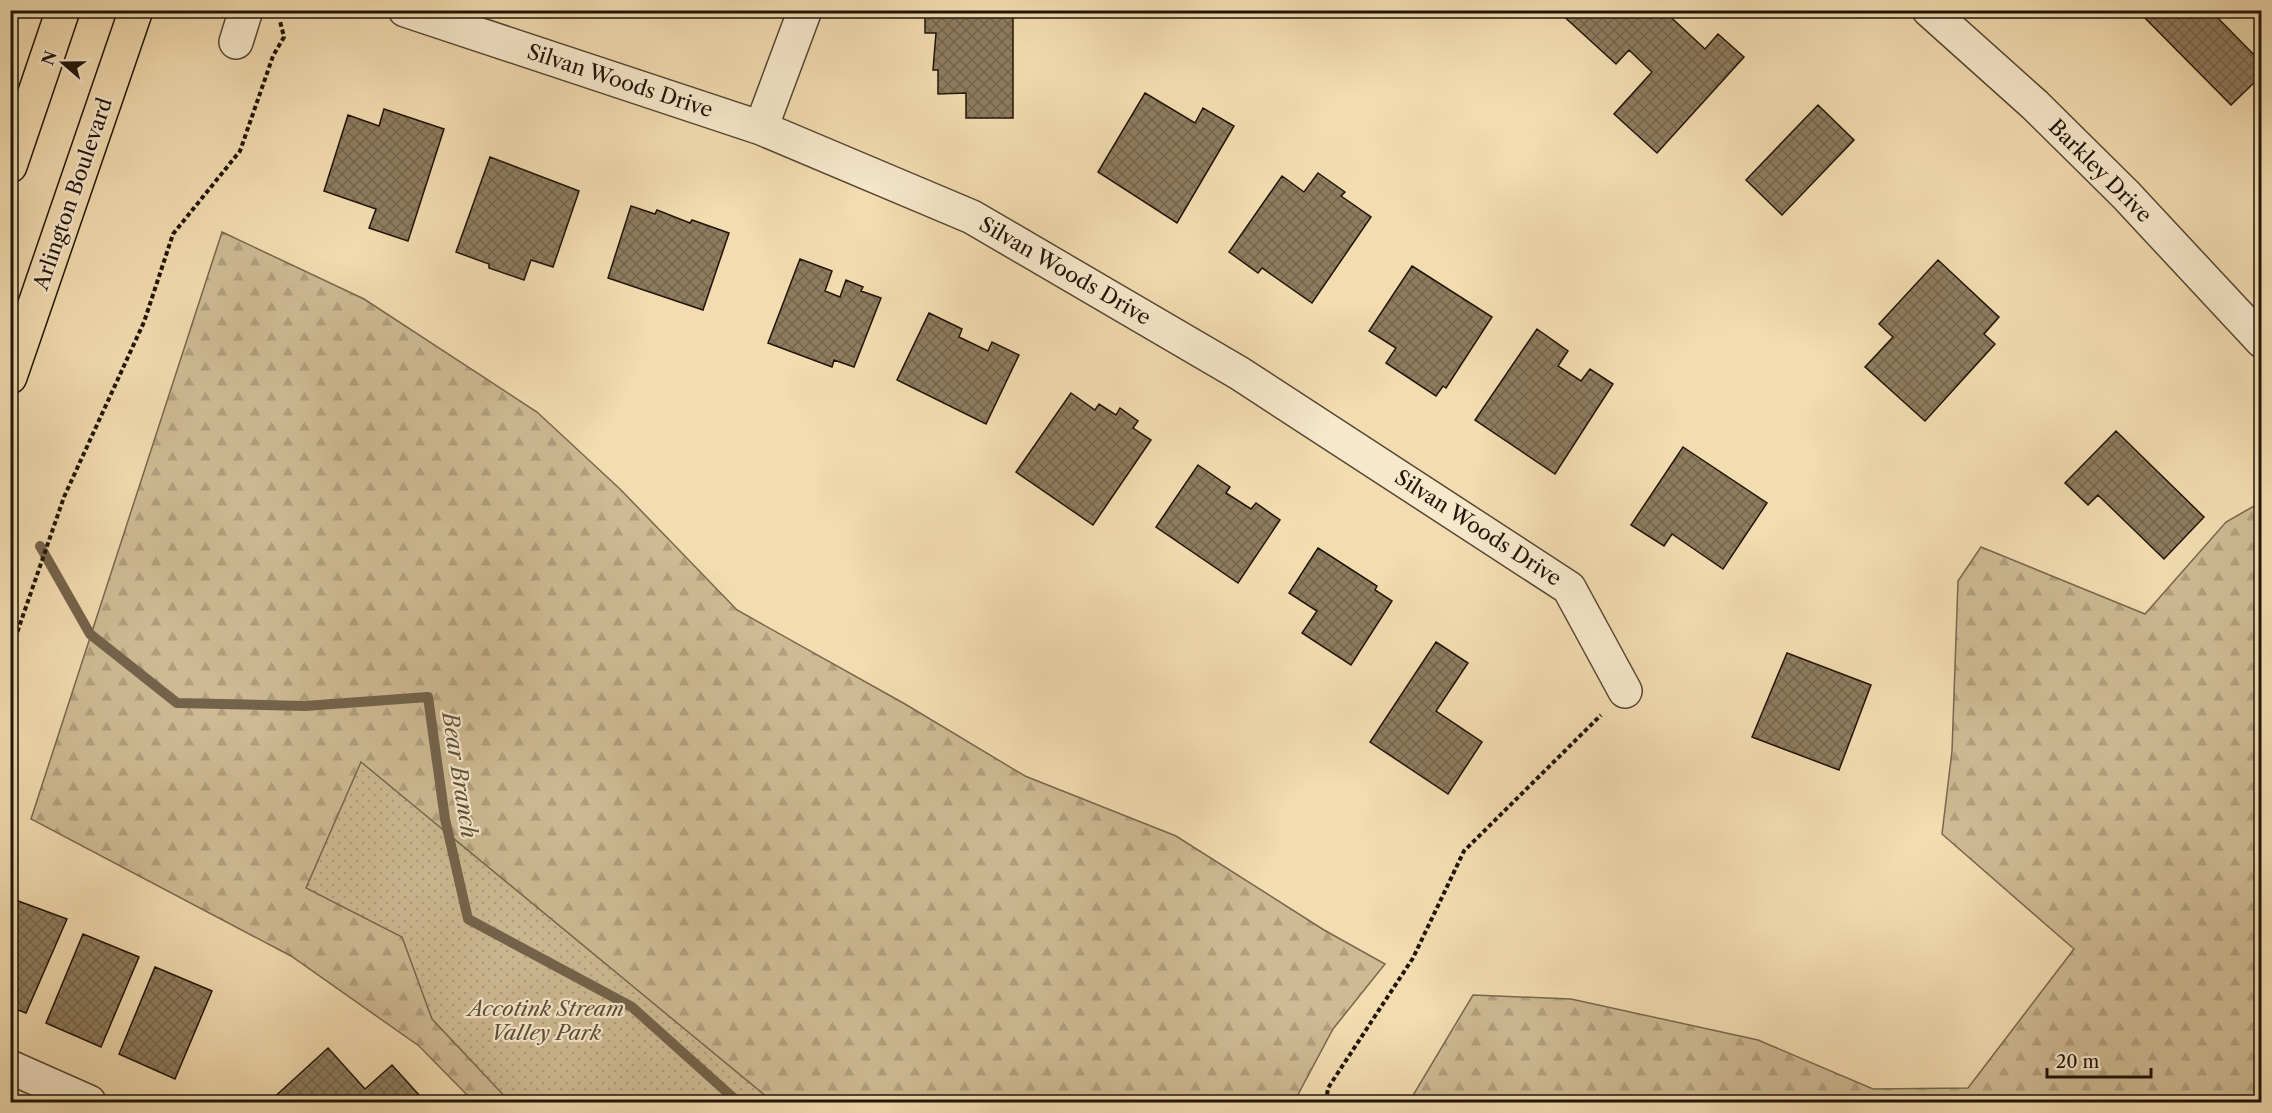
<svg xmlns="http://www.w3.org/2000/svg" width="2272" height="1113" font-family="'Libre Caslon Text',serif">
<defs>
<pattern id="forest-firs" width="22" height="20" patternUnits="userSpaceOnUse" patternTransform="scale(1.5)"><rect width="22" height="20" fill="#ceba93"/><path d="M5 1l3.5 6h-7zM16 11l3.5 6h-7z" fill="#b19f7d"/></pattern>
<pattern id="park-dots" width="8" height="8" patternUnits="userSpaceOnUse" patternTransform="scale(1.5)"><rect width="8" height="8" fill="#ceba93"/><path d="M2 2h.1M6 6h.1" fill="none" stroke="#b19f7d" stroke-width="1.8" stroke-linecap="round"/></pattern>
<pattern id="building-cross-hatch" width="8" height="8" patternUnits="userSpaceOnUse" patternTransform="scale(1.5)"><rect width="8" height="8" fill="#8e7c5f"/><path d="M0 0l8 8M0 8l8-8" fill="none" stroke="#74644c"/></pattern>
</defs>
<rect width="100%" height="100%" fill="#f2dcb0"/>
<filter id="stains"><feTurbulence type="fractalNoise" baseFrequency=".00333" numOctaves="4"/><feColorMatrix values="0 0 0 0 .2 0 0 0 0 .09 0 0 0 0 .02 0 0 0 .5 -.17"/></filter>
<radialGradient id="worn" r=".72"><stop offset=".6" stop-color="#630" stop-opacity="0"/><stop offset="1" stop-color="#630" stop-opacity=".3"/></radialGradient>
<path fill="url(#forest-firs)" stroke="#78674e" stroke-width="1.5" d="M222,232L364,299L537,412L620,489L737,610L905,704L1025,776L1176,836L1324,930L1385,964L1333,1029L1294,1102H474L419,1046L291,956L31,819Z
M2261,502V1102H1409L1473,995L1571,999L1758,1040L1873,1089L1968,1088L2074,949L1942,834L1952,751L1958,581L1981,547L2145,614L2226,522Z"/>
<path fill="url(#park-dots)" stroke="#78674e" stroke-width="1.5" d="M361,762L773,1102H510L432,1019L402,937L306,888Z"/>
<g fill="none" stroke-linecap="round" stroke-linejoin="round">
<path stroke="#74634b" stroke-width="10" d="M40,546L90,634L177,703L305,706L428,697L445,819L468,919L632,1007L738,1102"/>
</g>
<path fill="url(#building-cross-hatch)" stroke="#211408" stroke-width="1.5" d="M925,10H1013V118H966V93L938,94V70H933L936,33H925Z
M1562,10H1663L1705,49L1718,34L1744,57L1657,153L1614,114L1652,72L1629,50L1616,64L1560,13Z
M2151,10H2210L2262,63V75L2231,105L2144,17Z
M1145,93L1195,123L1203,108L1234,126L1177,223L1098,172Z
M1818,105L1854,140L1782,215L1746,180Z
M384,109L444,129L408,241L369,228L376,209L324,191L348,115L379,126Z
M490,157L579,191L553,267L531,260L524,280L489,268V264L456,252Z
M1318,173L1345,192L1341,196L1371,217L1312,303L1262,268L1258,273L1229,252L1282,176L1304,192Z
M631,206L655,214L657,210L690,223L692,220L729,233L703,310L608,278Z
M800,259L832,271L825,291L840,297L846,280L863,287L861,291L881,298L854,367L834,360L832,367L768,343Z
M1938,260L1999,317L1984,334L1995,344L1925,421L1865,367L1893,337L1879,324Z
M1412,266L1492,317L1446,388L1443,386L1436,396L1386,363L1396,348L1369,331Z
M929,313L962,329L959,337L988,351L992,342L1019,355L986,424L897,380Z
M1537,329L1568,351L1558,366L1581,381L1590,369L1613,384L1555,474L1475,420Z
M1071,393L1095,410L1099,404L1116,415L1120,408L1138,421L1133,428L1151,440L1093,525L1016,472Z
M2116,431L2204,517L2164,559L2098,495L2088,505L2065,483Z
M1683,447L1767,503L1723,569L1672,534L1664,546L1631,525Z
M1198,465L1230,487L1226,493L1251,509L1256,503L1280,520L1238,583L1156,527Z
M1318,548L1377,586L1375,590L1392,601L1351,665L1302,633L1317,611L1289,593Z
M1436,642L1468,663L1436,711L1482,742L1448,794L1370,742Z
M1787,653L1871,685L1839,770L1752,737Z
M10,898L67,919L26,1013L10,1007Z
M83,934L139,957L101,1047L46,1023Z
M155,967L212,991L175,1079L119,1054Z
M328,1048L365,1089L392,1065L419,1095L411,1102H269Z"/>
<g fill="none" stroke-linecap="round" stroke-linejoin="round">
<g stroke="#554632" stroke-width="36">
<path id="minor" d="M405,10L761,128L972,217L1239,373L1569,588L1625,691
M1929,10L2035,105L2126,195L2262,341
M236,42L246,10
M761,128L805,10
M10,1067L89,1102"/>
</g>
<g stroke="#211408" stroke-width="36">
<path id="major" d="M10,166L63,10
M10,377L136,10"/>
</g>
<path stroke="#211408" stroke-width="4" stroke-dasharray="4.5 3" stroke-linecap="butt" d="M10,653L64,497L144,322L173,234L240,151L273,56L284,37L280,21
M1326,1102L1328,1088L1413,958L1464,851L1601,715"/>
<use href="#minor" stroke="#f7e8cc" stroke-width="33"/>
<use href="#major" stroke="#f2dcb0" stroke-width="33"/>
</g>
<g text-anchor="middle" stroke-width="4.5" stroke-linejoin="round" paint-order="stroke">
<g font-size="21" fill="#211408" stroke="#f7e8cc">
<text transform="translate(620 81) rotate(18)" y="7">Silvan Woods Drive</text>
<text transform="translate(2100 171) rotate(45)" y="7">Barkley Drive</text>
<text transform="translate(73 194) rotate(-71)" y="7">Arlington Boulevard</text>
<text transform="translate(1065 271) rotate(30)" y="7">Silvan Woods Drive</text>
<text transform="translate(1478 528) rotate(33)" y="7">Silvan Woods Drive</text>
</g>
<g font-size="21" font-style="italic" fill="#5e4e39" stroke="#f7e8cc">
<text x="546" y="1016">Accotink Stream<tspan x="546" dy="24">Valley Park</tspan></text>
</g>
<g font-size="22" font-style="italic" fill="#5f4f3a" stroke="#f7e8cc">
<text transform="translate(460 775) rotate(81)" y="8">Bear Branch</text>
</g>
</g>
<rect width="2272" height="1113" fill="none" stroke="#f2dcb0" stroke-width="36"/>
<rect x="12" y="12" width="2248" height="1089" fill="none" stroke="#211408" stroke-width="3"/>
<rect x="18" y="18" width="2236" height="1077" fill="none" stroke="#211408" stroke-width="1.5"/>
<g transform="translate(63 63) rotate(290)" stroke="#f7e8cc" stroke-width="4.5" paint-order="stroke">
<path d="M0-4.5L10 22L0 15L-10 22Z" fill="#211408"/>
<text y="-9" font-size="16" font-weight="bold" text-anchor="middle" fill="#211408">N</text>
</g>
<path d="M2047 1068v9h104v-9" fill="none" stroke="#211408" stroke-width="3"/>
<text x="2056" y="1068" font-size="18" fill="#211408" stroke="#f7e8cc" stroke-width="4.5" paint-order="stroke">20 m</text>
<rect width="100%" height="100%" filter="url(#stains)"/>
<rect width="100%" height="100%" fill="url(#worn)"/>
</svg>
